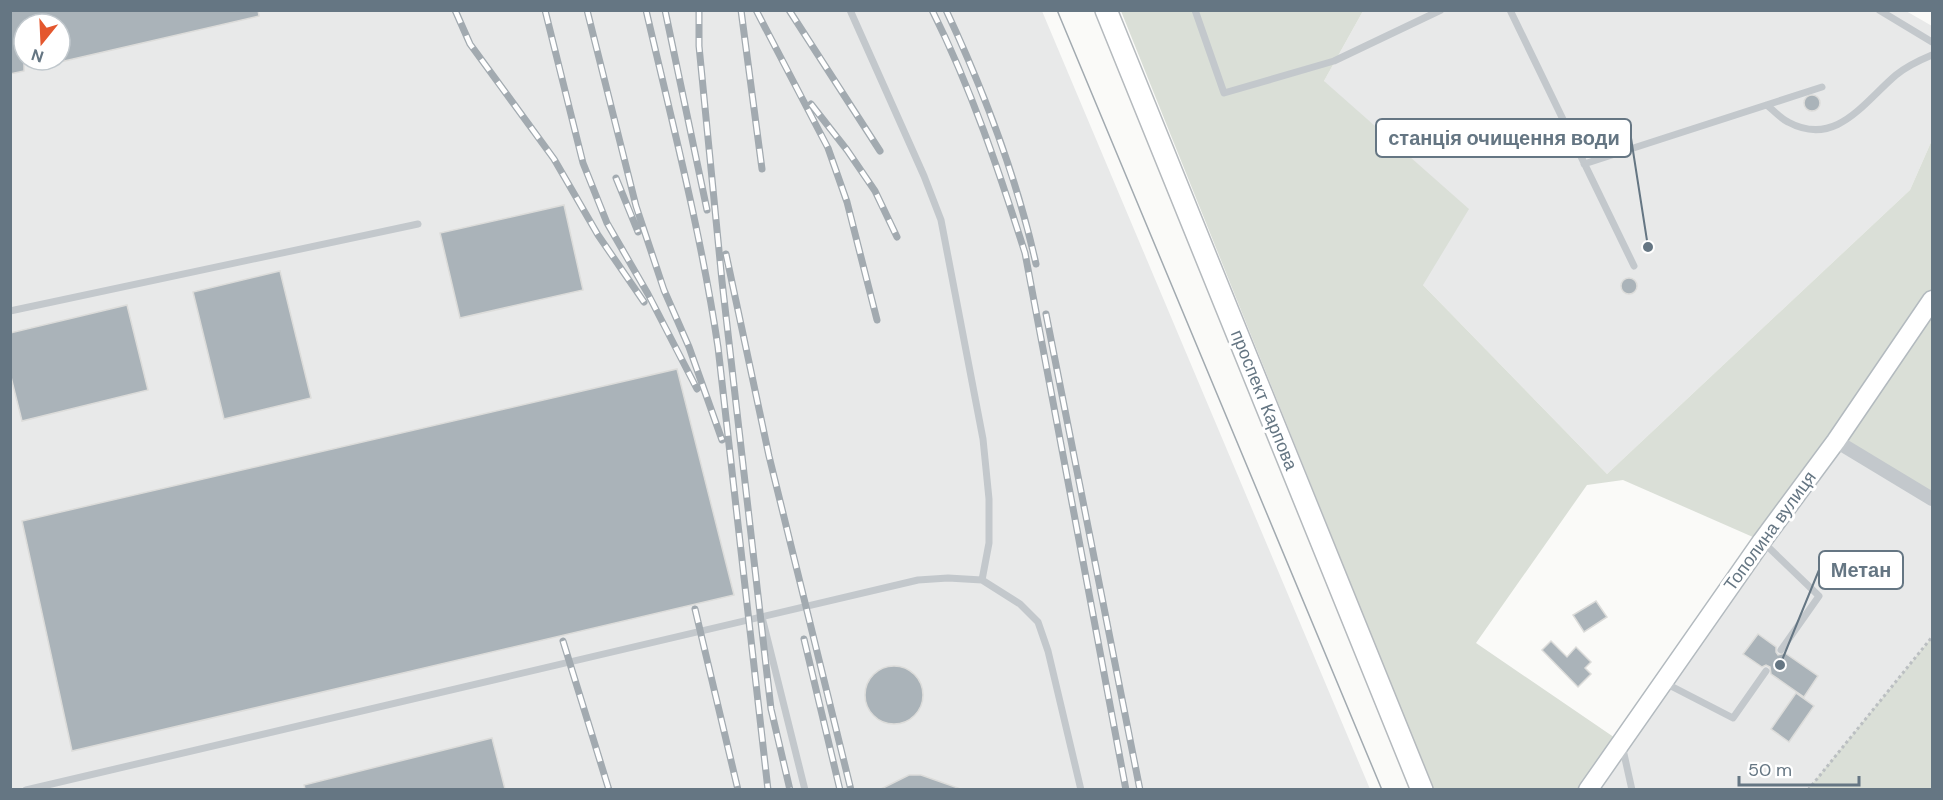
<svg xmlns="http://www.w3.org/2000/svg" width="1943" height="800" font-family="'DM Sans',sans-serif">
<rect width="100%" height="100%" fill="#fafaf8"/>
<path fill="#e8e9e9" fill-rule="evenodd" d="M10,11H1042L1370,789H11ZM24,24H60V60H24Z
M1363,11H1906L1932,26V140L1910,190L1607,474L1423,285L1324,81Z
M1836,441L1932,499V637L1808,789L1588,790Z"/>
<path fill="#dadfd7" d="M1121,11H1363L1324,81L1469,209L1423,285L1607,474L1910,190L1932,140V499L1836,441L1762,541L1623,480L1587,485L1476,643L1621,742L1588,789H1433Z
M1932,637V789H1808Z"/>
<path fill="#aab3b9" stroke="#dcdcda" stroke-width="1.5" d="M10,10H258L259,16L60,62V24H24V71L10,74Z
M1804 103a8 8 0 1 1 16 0a8 8 0 1 1-16 0Z
M564,205L583,290L460,318L440,233Z
M280,271L311,398L224,419L193,292Z
M1621 286a8 8 0 1 1 16 0a8 8 0 1 1-16 0Z
M127,305L148,390L22,421L10,373V333Z
M677,369L734,595L72,751L22,521Z
M1596,601L1607,617L1584,632L1573,615Z
M1758,634L1776,647V652L1778,655L1785,653L1818,676L1804,697L1771,674L1770,667L1766,665L1762,667L1743,654Z
M1551,641L1567,657L1576,647L1591,662L1585,668L1591,674L1578,687L1542,650Z
M865 695a29 29 0 1 1 58 0a29 29 0 1 1-58 0Z
M1796,693L1814,706L1789,742L1771,729Z
M492,738L505,789H305L304,785Z
M909,775H921L958,788L957,789H881Z"/>
<g fill="none" stroke-linecap="round" stroke-linejoin="round">
<g stroke="#b3babf" stroke-width="21">
<path id="secondary" d="M1588,790L1762,541L1836,441L1932,300"/>
</g>
<g stroke="#b5babe" stroke-width="24">
<path id="primary" d="M1106,10L1422,790"/>
</g>
<path stroke="#bbbfc2" stroke-width="3" stroke-dasharray="3 3" stroke-linecap="butt" d="M1808,790L1932,637"/>
<path stroke="#c3c8cc" stroke-width="7" d="M850,10L924,176L941,220L983,439L989,499V543L982,580
M1195,10L1224,93L1334,61L1441,10
M1510,10L1634,266
M1879,10L1932,42
M1767,105C1773,110 1780,118 1788,122C1836,148 1864,102 1896,75C1907,66 1920,60 1932,55
M1584,164L1822,87
M10,311L418,224
M1764,543L1819,596L1781,650
M762,617L805,790
M1665,683L1733,718L1766,671
M1622,745L1632,790
M26,790L918,580L948,578L982,580L1020,604L1038,622L1048,651L1081,790"/>
<path stroke="#c3c8cc" stroke-width="14" d="M1836,441L1932,499"/>
<use href="#secondary" stroke="#fff" stroke-width="18"/>
<use href="#primary" stroke="#fff" stroke-width="21"/>
<path stroke="#a2aab0" stroke-width="1.5" d="M1057,10L1382,790"/>
<g stroke="#a2aab0" stroke-width="7">
<path id="rail" d="M455,10L470,44L554,159L598,235L644,302
M545,10L583,163L607,223L648,294L697,389
M587,10L636,206L664,290L689,347L722,440
M646,10C672,122 701,233 718,347L768,790
M665,10L707,210
M699,10V46L722,281L771,709L790,790
M741,10L762,169
M756,10L828,148L847,202L877,320
M789,10L880,151
M932,10C971,88 999,171 1025,253L1126,790
M946,10C983,89 1017,179 1036,264
M811,104L847,150L875,191L897,237
M616,178L638,232
M726,254L769,456L851,790
M1046,314L1140,790
M695,609L738,790
M804,639L840,790
M563,641L609,790"/>
</g>
<use href="#rail" stroke="#fff" stroke-width="4.5" stroke-dasharray="14" stroke-linecap="butt"/>
</g>
<g text-anchor="middle" stroke-width="6" stroke-linejoin="round" paint-order="stroke">
<g font-size="18" fill="#657683" stroke="#fff">
<text transform="translate(1264 400) rotate(68)" y="6">проспект Карпова</text>
<text transform="translate(1770 531) rotate(-54)" y="6">Тополина вулиця</text>
</g>
</g>
<path fill="none" stroke="#657683" stroke-width="2" d="M1648 247L1631 138M1780 665L1819 570"/>
<g fill="#657683" stroke="#fff" stroke-width="2">
<circle cx="1648" cy="247" r="6"/>
<circle cx="1780" cy="665" r="6"/>
</g>
<g fill="#fff" stroke="#657683" stroke-width="2">
<rect x="1376" y="119" width="255" height="38" rx="6"/>
<rect x="1819" y="551" width="84" height="38" rx="6"/>
</g>
<g font-size="20" text-anchor="middle" font-weight="bold" fill="#657683">
<text x="1504" y="145">станція очищення води</text>
<text x="1861" y="577">Метан</text>
</g>
<rect width="1943" height="800" fill="none" stroke="#657683" stroke-width="24"/>
<g transform="translate(42 42) rotate(198)"><circle r="28" fill="#ffffff" stroke="#c1c8cd" stroke-width="1.5"/>
<path d="M0-4.5L10 22L0 15L-10 22Z" fill="#e4572e"/>
<text y="-9" font-size="16" font-weight="bold" text-anchor="middle" fill="#657683">N</text>
</g>
<path d="M1739 776v9h120v-9" fill="none" stroke="#657683" stroke-width="3"/>
<text x="1748" y="776" font-size="18" fill="#657683" stroke="#ffffff" stroke-width="4.5" paint-order="stroke">50 m</text>
</svg>
